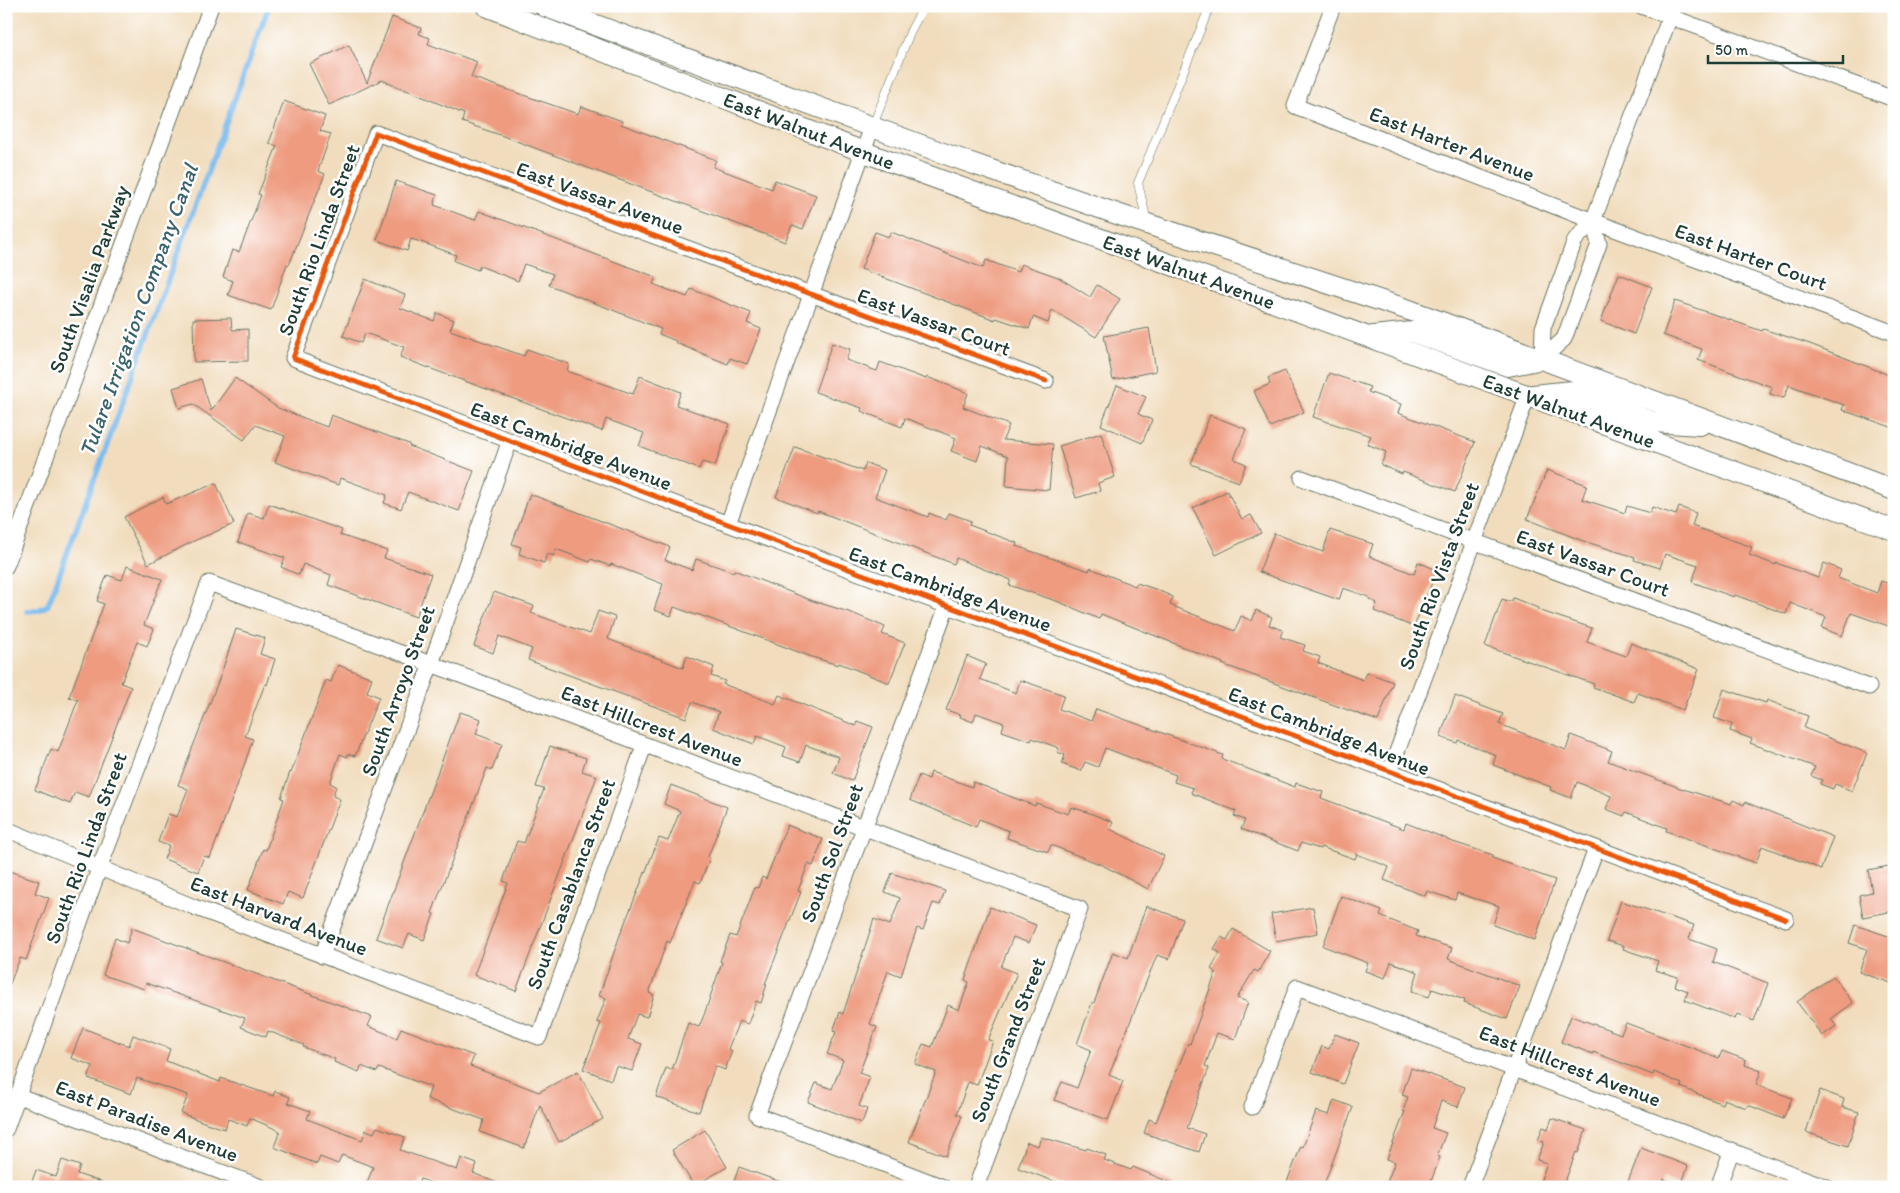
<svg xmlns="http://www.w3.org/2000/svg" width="1900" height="1193" font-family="Itim,sans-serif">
<rect width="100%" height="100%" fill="#fff"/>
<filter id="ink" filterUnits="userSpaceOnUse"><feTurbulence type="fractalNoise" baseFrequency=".02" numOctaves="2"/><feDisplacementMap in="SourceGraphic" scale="10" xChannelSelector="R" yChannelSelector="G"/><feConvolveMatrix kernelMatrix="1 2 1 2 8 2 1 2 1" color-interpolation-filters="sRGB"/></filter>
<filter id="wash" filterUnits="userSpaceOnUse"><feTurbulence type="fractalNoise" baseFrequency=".0096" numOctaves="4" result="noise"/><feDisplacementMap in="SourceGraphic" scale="20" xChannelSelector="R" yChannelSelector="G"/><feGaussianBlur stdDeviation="1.12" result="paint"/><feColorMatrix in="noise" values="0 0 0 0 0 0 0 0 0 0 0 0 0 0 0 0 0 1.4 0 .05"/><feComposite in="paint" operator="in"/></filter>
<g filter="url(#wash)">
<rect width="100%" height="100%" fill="#f1ddbe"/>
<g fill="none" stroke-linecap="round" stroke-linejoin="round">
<path stroke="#7abbee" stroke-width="5.5" d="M27,611L39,610L48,605L269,6"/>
</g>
<g id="blocks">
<path fill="#ee9b80" d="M392,17L421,28L419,34L430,38L428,44L477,62L471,77L578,114L581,106L622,121L621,124L716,160L713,167L772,189L775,180L816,195L803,229L792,225L785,242L503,136L462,122L464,114L382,80L329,105L309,64L349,45L367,83Z
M284,101L325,116L320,131L331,134L318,171L325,174L289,265L287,264L271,310L228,295L233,281L223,277L232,250L239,252L261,195L258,194L277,146L269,143Z
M396,181L437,195L434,205L475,220L479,211L656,277L653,284L687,297L691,289L751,313L747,323L761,329L747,364L730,358L728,364L676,343V341L659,334L661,329L549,285L553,274L524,264L518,281L480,266L478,270L454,261L456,255L421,242L411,239L407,251L377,240Z
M875,232L889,237L891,232L983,268L986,260L1018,272L1021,264L1058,277L1090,297L1097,285L1120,299L1096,337L1052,310L1048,323L1033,317L1029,329L996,318L995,320L861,269Z
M1619,274L1652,287L1634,334L1601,321Z
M365,279L405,295L400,308L434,321L437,313L454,320L450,330L524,356L527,349L569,364L567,371L633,394L640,376L681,392L676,405L730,424L715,466L702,462L699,469L639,446L644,433L606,419L602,431L437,371L400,357L404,347L365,333L361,343L343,336Z
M1675,301L1762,331L1763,329L1810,344L1894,377V428L1842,410L1844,405L1789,385L1784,398L1770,394L1772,387L1698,360L1702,349L1663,335Z
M231,318L232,330L248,329V361L194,362L193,319Z
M1149,328L1156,371L1113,380L1104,336Z
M832,343L850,349L846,360L877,371L880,362L926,379L927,377L968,393L963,407L1009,425L1003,440L1053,444L1049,490L1006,486L1008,456L982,446L977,461L951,451L956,438L905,418L902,427L861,411L862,408L815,392Z
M1285,371L1304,412L1270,427L1254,391L1270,384L1268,378Z
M1329,373L1370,387L1368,392L1401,404L1398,413L1475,442L1455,492L1403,472L1402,474L1381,465L1386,452L1367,444L1371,436L1313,417Z
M235,378L278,408L327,427L331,415L409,444V446L474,471L459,511L408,492L401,509L384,503L387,495L340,478L338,485L275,462L285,436L255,425L244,440L193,404L179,408L173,388L201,379L211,411Z
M1117,385L1146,397L1138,414L1152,420L1142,443L1101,425Z
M1210,415L1246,429L1234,459L1246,464L1239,482L1191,464Z
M1101,433L1115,477L1098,483L1100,491L1076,498L1059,446Z
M795,447L863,471L866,463L885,470L875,497L928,517L929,513L946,520L949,513L971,521L969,525L1017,543L1016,546L1089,571L1090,568L1135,586L1137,583L1155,589L1173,597L1170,605L1235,631L1241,616L1252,621L1256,610L1272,617L1269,625L1283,630L1280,637L1305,645L1303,651L1320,657L1318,663L1363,680L1366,672L1393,682L1378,721L1222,664L1223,663L1101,614L1099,619L1059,602L1009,585L1011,580L956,558L954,564L818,511L817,513L776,497Z
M1547,470L1587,485L1582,499L1625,513L1627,506L1650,513L1652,507L1676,515L1679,507L1696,513L1692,526L1752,547L1749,555L1776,565V563L1818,578L1824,563L1841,570L1838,578L1877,593L1881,581L1894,585V628L1851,613L1842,636L1822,628L1826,617L1790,603L1786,614L1735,595L1734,597L1692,582L1698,565L1665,554L1660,568L1634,560L1635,557L1583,541L1527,519Z
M216,483L234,524L196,540L148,564L124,517L163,497L166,504Z
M1227,491L1242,519L1251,515L1261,533L1216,555L1193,508Z
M530,494L670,547L665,560L692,570L696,559L733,572L734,570L813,601L852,613L885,627L882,634L905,643L889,683L839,663L838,665L809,656L697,614L696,615L674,607L671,616L654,610L663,584L611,564L610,566L591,559L590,562L556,549L553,556L547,553L544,563L519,554L521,547L512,544Z
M269,504L342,530L340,535L387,551L384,558L431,574L416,617L328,585L331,575L303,564L299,575L281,567L285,558L238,542L248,513L264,518Z
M1330,530L1373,544L1369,556L1414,574L1418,562L1437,570L1414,627L1374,611L1377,603L1369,599V597L1343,588L1339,600L1259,572L1274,533L1323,552Z
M127,566L162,579L144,625L154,629L147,646L137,642L121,683L131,687L89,797L75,792L70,804L35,790L51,749L58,752L78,700L69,697L104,604L97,601L107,575L122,580Z
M494,592L534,606L531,613L590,634L598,611L615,617L608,639L683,668L687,656L714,667L711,676L725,681L723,684L775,704L779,695L856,726L857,721L873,727L852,781L833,773L839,757L806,745L800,762L783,756L786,747L757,736L754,744L713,728L719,712L692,702L686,718L528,660L532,649L499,636L493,653L474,646Z
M1513,598L1538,608V610L1592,628L1587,642L1626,656L1631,643L1699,669L1683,710L1638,693L1634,702L1593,687L1594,684L1485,646L1502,599L1511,602Z
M236,629L265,638L260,654L275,659L267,685L265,684L245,736L253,739L237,786L210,858L204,856L198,872L164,859L169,846L158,842L168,814L177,817L188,789L178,785L221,674Z
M967,656L986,664L980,679L1016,693L1020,680L1064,695L1059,709L1091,721L1096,709L1223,755L1222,759L1295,787L1296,783L1323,792L1321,798L1404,829L1406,823L1447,839V840L1493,855L1492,858L1555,880L1535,940L1493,925L1499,906L1457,893L1455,900L1427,891L1425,896L1384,880L1389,867L1357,854L1355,859L1321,847L1320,849L1301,843L1298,851L1241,829L1245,820L1234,816L1236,811L1191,793L1193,788L1174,782L1176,775L1105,748L1098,767L1085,762L1081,771L1062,764L1065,755L1057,752L1059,748L1032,738L1031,741L1002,731L1004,723L976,713L973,722L960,717L961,715L946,710Z
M338,665L372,678L367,692L379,697L355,756L348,754L347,757L340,754L330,783L336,786L333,796L340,799L303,898L288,892L283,904L248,890L263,849L266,850L284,799L281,798L290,772L291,773L326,680L331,682Z
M1724,689L1766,703L1767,700L1808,716L1804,728L1867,753L1852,791L1835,784L1833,789L1820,784L1822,780L1811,776L1815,767L1750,743L1752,739L1730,731L1732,724L1714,718Z
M1455,696L1503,714L1499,724L1566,750L1571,735L1612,751L1608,761L1680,788L1731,804L1733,800L1744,805L1745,802L1833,837L1821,869L1762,846L1756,863L1666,831L1667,828L1626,812L1624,816L1606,809L1611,796L1577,782L1571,798L1550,790L1551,787L1493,765L1496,755L1458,740L1457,743L1440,737Z
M460,712L481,719L476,734L502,744L492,770L487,768L432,913L434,914L424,940L409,934L403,948L376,938Z
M550,746L586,758L582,771L597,776L516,991L474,975L508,883L503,881L517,841L524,843L544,789L536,787Z
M931,772L972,787L973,782L1035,806L1036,803L1068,814L1071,807L1087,812L1113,822L1110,829L1164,856L1148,889L1102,865L1051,845L1048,852L1007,838L1009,831L979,819L976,827L910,800L919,775L929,779Z
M671,785L727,807L708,857L710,858L700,883L695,881L670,943L667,941L649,993L654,995L647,1017L637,1014L628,1039L642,1044L632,1071L616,1066L611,1080L583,1069L601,1023L597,1022L606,998L599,996L620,935L659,838L668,841L680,811L664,804Z
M787,825L823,839L813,866L808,864L798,891L801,892L765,984H767L761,1003L756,1001L748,1024L739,1021L728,1049L732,1051L725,1070L715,1066L699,1112L656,1097L666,1068L672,1070L688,1023L699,1027L704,1015L722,962L720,961L730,935L736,937L755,887L758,888L762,877L766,879Z
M1894,865V911L1863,917L1859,895L1872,892L1868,870Z
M6,870L39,881L35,893L49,898L26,960L20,958L7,991Z
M892,873L945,891L940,905L933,903L923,930L917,928L901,976L888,971L870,1024L877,1027L859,1073L870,1077L859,1106L867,1109L862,1123L808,1102L816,1083L832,1089L843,1060L827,1054L836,1032L833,1031L840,1012L843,1014L874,919L890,925L900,898L885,892Z
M1341,896L1382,911L1380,916L1418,931L1416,936L1452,948L1448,959L1520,986L1507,1019L1464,1003L1465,1000L1432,989L1429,997L1412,991L1418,972L1391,962L1385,978L1365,971L1368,963L1323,946Z
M1621,901L1694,925L1689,939L1717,949L1713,962L1768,983L1754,1021L1737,1014L1735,1019L1685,1000L1688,991L1675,986L1678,977L1655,970L1658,961L1623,949L1624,946L1607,941Z
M1146,906L1183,919L1169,959L1157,955L1109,1075L1123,1081L1108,1120L1054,1100L1062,1082L1077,1088L1091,1050L1077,1044L1092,1003H1094L1113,952L1128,958Z
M990,907L1036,925L1029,943L1013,937L1001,967L1017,973L988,1040L993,1041L977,1085L968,1082L957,1114L962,1116L946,1156L909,1142L936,1072L915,1064L923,1044L932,1047L948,1005L959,1010L969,982L965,980Z
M1313,907L1318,933L1276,941L1271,914Z
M1855,925L1894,938V975L1891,983L1859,972L1867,949L1849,943Z
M132,928L372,1017L368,1026L397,1038L401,1028L474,1056L470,1066L539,1092L578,1071L603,1119L559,1142L540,1105L524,1148L480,1132L484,1120L427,1099L431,1087L379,1068L377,1072L361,1066L359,1072L334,1062L335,1059L303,1047L304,1045L268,1031L266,1037L241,1027L245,1018L146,983L144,989L103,975L115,938L127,943Z
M1233,929L1270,951L1258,972L1254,970L1237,998L1248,1002L1235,1039L1217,1033L1205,1066L1209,1068L1187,1128L1205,1134L1199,1152L1144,1133L1149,1119L1156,1122L1188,1043L1190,1044L1216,972L1211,969L1220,953L1214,949L1221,937L1227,940Z
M1833,976L1853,1003L1831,1019L1836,1026L1822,1036L1797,1002Z
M1571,1016L1621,1034L1626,1023L1719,1058L1722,1051L1746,1060L1745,1065L1761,1071L1756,1085L1792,1098L1783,1119L1748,1105L1746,1108L1724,1099L1722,1104L1681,1087L1682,1084L1654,1072L1653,1075L1593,1052V1054L1561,1042Z
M83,1028L129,1046L133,1035L170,1049L166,1061L220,1082L221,1078L273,1096L275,1091L290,1097L288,1103L310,1111L307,1119L362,1140L366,1130L374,1133L377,1127L405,1137L400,1150L457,1170L461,1158L477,1164L473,1173L507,1187H444L420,1179L417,1187H378L367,1183L373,1167L342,1155L338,1164L320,1157L317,1164L274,1147L280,1131L250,1118L247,1126L228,1119L225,1129L206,1123L181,1113L188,1095L137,1078L131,1094L88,1078L93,1066L71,1058Z
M1335,1034L1359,1043L1343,1084L1312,1072L1322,1046L1329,1049Z
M1411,1068L1465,1087L1458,1107L1441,1101L1432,1128L1446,1133L1437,1156L1440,1157L1429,1187H1385L1395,1162L1387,1159L1405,1111H1403L1408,1097L1402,1095Z
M1820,1090L1844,1099L1842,1107L1859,1112L1848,1146L1806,1132Z
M1334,1100L1353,1107L1323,1187H1285L1301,1146L1303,1147L1316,1111L1329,1115Z
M1552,1118L1586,1130L1578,1153L1576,1152L1563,1187H1538L1547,1163L1537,1160L1544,1142L1538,1140L1543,1127L1548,1129Z
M705,1130L727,1167L694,1186L672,1150Z
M1041,1137L1086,1150L1087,1148L1106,1155L1104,1160L1131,1170L1133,1167L1181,1187H1070L1018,1168L1027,1142L1038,1146Z
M1641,1148L1688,1166L1681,1186L1664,1179L1661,1187H1626Z
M62,1160L80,1166L77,1174L107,1184V1187H30L36,1170L56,1177Z
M739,1167L789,1185L788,1187H732Z"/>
</g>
</g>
<g filter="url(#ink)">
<use href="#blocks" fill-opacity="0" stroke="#687564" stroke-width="1"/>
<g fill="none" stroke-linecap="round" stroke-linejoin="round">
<g stroke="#687564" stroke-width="9">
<path id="lane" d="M873,125L911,30L924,6
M1147,222L1138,183L1210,6"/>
</g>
<g stroke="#687564" stroke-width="17">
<path id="street" d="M1333,6L1295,106L1593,221L1894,333
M1641,6L1894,99
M1542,359L1543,328L1575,240L1593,221L1674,6
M1542,359L1564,339L1599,244L1593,221
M1046,381L376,133L293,358L728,524L1786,919
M1302,478L1869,687
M728,524L872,127
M6,566L211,6
M1390,771L1528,395
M6,829L194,907L539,1037L644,746
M322,956L431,664L510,440
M19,1096L261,1187
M1252,1107L1297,987L1827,1187
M6,1129L99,869L209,583L431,664L1080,909L976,1187
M943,1187L757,1115L947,606
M1470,1187L1596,849
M1718,1187L1732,1150"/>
</g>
<g stroke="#687564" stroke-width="22">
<path id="secondary" d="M486,6L864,152L1894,530
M544,6L951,156L1120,215L1412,311L1894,490
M1373,336L1413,332L1508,366L1542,359
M1533,395L1573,391L1653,422L1700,425"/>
</g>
<use href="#lane" stroke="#fff" stroke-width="8"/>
<use href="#street" stroke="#fff" stroke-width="15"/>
<use href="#secondary" stroke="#fff" stroke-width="20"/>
<g stroke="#fff" stroke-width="8">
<path id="cycleway" d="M1046,381L376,133L293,358L728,524L1786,919"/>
</g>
<use href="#cycleway" stroke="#e8590c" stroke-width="5"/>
</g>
</g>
<g text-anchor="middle" stroke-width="5" stroke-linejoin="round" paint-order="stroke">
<g font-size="21" fill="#1f3d34" stroke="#fff">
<text transform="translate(809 131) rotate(21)" y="7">East Walnut Avenue</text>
<text transform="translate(1452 144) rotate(21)" y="7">East Harter Avenue</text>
<text transform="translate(600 198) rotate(20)" y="7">East Vassar Avenue</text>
<text transform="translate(319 240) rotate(-70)" y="7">South Rio Linda Street</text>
<text transform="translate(1751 257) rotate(20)" y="7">East Harter Court</text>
<text transform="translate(1189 272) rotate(20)" y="7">East Walnut Avenue</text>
<text transform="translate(89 279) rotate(-70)" y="7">South Visalia Parkway</text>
<text transform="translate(934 322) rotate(20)" y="7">East Vassar Court</text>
<text transform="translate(1569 411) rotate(20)" y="7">East Walnut Avenue</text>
<text transform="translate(571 446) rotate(21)" y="7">East Cambridge Avenue</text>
<text transform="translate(1593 563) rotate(20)" y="7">East Vassar Court</text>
<text transform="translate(1439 576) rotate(-70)" y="7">South Rio Vista Street</text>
<text transform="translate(950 589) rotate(20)" y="7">East Cambridge Avenue</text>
<text transform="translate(398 691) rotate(-70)" y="7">South Arroyo Street</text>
<text transform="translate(652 726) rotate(21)" y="7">East Hillcrest Avenue</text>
<text transform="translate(1329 731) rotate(21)" y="7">East Cambridge Avenue</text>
<text transform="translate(86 848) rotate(-70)" y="7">South Rio Linda Street</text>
<text transform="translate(832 853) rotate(-70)" y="7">South Sol Street</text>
<text transform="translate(571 884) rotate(-70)" y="7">South Casablanca Street</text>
<text transform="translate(279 916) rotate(21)" y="7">East Harvard Avenue</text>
<text transform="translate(1008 1040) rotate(-69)" y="7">South Grand Street</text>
<text transform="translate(1570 1066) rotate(21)" y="7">East Hillcrest Avenue</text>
<text transform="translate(147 1121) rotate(21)" y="7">East Paradise Avenue</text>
</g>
<g font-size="22" font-style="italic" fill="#3a636c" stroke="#fff">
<text transform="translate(138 310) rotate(-70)" y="8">Tulare Irrigation Company Canal</text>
</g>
</g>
<rect width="1900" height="1193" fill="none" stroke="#fff" stroke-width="25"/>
<path d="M1708 55v8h135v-8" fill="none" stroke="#1f3d34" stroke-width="2.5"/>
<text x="1715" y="55" font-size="15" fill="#1f3d34" stroke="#ffffff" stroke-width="4" paint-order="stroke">50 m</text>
</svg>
